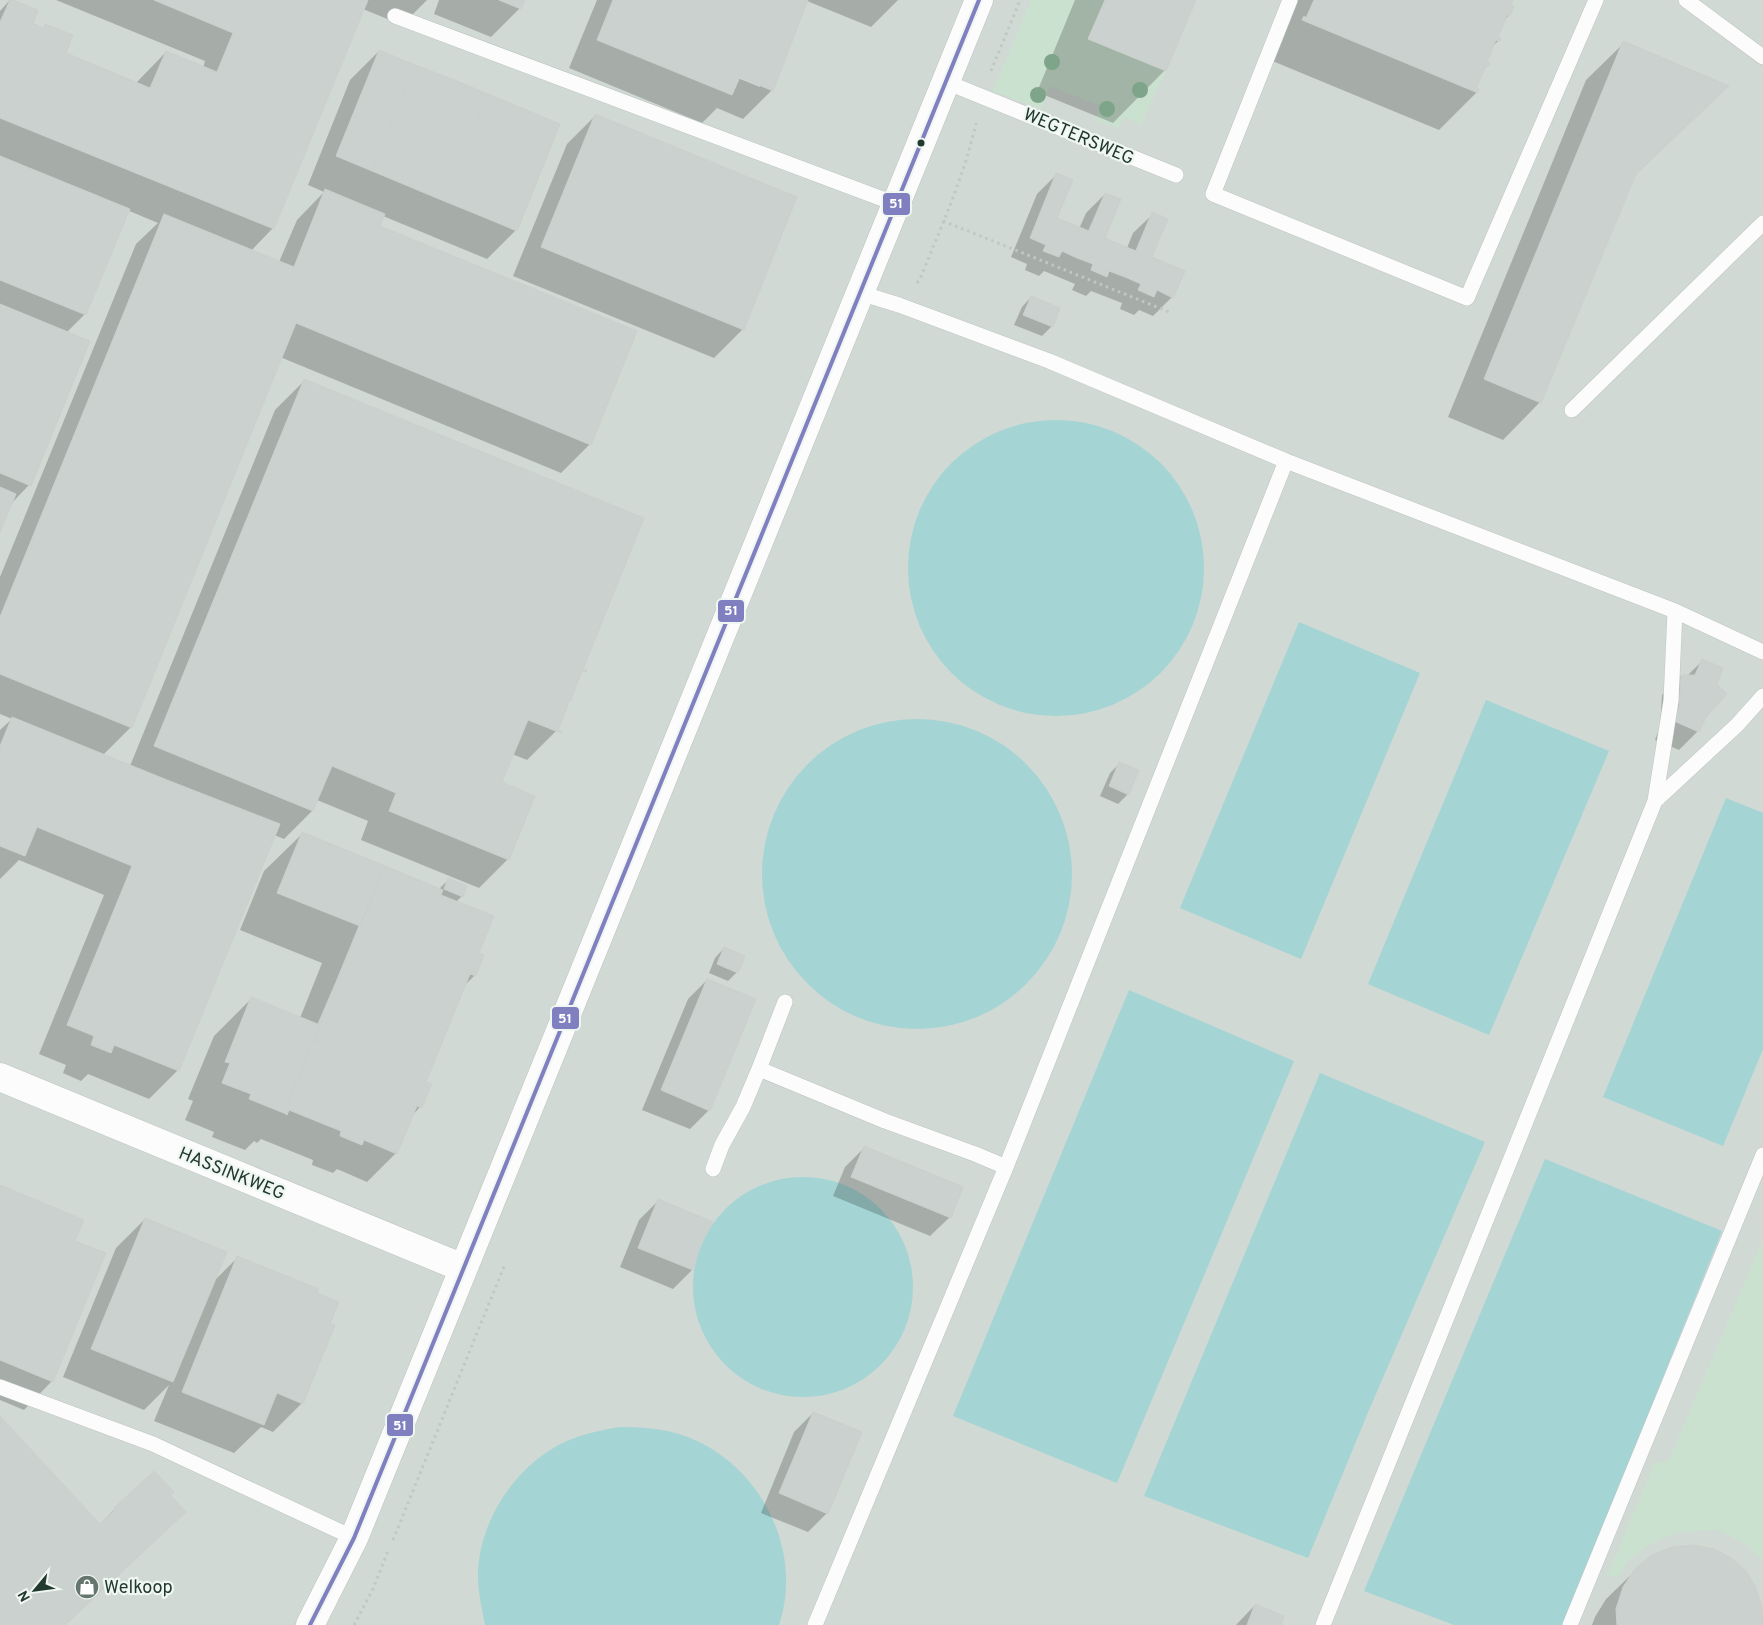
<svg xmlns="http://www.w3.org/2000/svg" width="1763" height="1625" font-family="Overpass,sans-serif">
<rect width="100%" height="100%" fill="#e2e8e5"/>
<path fill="#d0d9d4" d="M0,0H1763V1625H0Z"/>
<path fill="#cbe1cf" d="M1031,0H1105L1089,39L1166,71L1141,125L1124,117L1118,128L1095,120L1101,106L1050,86L1041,109L993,91Z
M1763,1239V1561L1747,1545L1719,1530L1679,1532L1651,1544L1628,1560L1618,1577L1607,1576L1654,1464L1669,1460Z"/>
<path fill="#a4d4d4" d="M908 568a148 148 0 1 1 296 0a148 148 0 1 1-296 0Z
M1299,622L1420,673L1301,959L1180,908Z
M1486,700L1609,751L1489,1035L1368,984Z
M762 874a155 155 0 1 1 310 0a155 155 0 1 1-310 0Z
M1726,798L1763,813V1049L1723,1146L1603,1097Z
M1129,990L1294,1061L1117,1483L953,1416Z
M1320,1073L1485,1142L1369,1410L1308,1558L1144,1496Z
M1545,1159L1722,1231L1563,1625H1454L1364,1591Z
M693 1287a110 110 0 1 1 220 0a110 110 0 1 1-220 0Z
M619,1427C646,1427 672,1429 697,1441C764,1472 803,1554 779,1625H485C482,1608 478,1593 478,1576C478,1521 517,1463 567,1441C584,1434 601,1430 619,1427Z"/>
<path fill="#0003" fill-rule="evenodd" d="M10,0L31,24L42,29L46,25L64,53L136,83L166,52L203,68L205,61L56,0H427L402,25L363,9L272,229L251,251L279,262L297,220L324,192L308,185L350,80L379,51L516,230L487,259L383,216L378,226L590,444L561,473L280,357L131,727L103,755L130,766L275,410L304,381L556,731L527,760L512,754L500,783L508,859L479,888L361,840L368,821L317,800L312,811L284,839L274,835L178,1070L149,1099L88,1074L81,1081L63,1073L66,1065L39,1054L104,895L19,860L0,879V730L12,719L0,714V577L136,244L158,223L127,210L85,314L66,333L29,485L10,505L0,529V11Z
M439,0H523L520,8L491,37L434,14Z
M597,0H898L871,27L807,1L772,90L743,119L717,108L702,123L569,68ZM734,73L760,84V87L733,76Z
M1075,0H1194L1165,70L1113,123L1037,92Z
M1292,0H1512L1509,15L1503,22L1496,37L1498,41L1492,47L1486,63L1487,66L1482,72L1475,88L1477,92L1439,130L1265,58Z
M1624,43L1727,86L1633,177L1540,402L1503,440L1448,417L1586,80Z
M596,115L743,329L714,358L513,276L567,144Z
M1057,174L1055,219L1079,229L1086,213L1105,194L1103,239L1127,248L1133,233L1153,214L1151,258L1172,297L1153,316L1139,310L1134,315L1120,309L1122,303L1091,291L1086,296L1072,290L1075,284L1044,271L1039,276L1025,270L1027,264L1011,257L1037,194Z
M1031,297L1052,326L1042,336L1014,325L1022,307Z
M1702,661L1705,717L1698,731L1679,750L1655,740L1660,727L1662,695L1681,676H1687Z
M1120,763L1128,794L1118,804L1100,796L1110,773Z
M302,834L439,889L448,880L462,896L456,902L477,954L475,975L465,985L425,1083L420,1107L411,1117L396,1153L367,1182L337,1169L333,1173L312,1165L313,1160L261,1139L257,1143L254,1141L245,1150L212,1137L214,1132L185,1120L193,1101L188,1099L214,1036L252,998L300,1018L322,963L240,930L264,871Z
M724,948L737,972L728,981L709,973L715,958Z
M707,980L709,1110L690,1129L642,1110L688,999Z
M864,1148L950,1217L930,1236L833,1196L845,1167Z
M0,1187L73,1242L52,1381L24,1410L0,1400Z
M658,1201L698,1249L692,1270L673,1289L620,1267L639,1220Z
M145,1219L214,1281L238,1257L302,1403L273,1432L261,1427L234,1453L154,1421L169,1385L144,1410L63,1377L116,1248Z
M813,1413L827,1513L808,1532L761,1513L794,1432Z
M0,1418L99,1525L115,1509L169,1495L185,1512L65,1625H0Z
M1636,1570L1762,1625H1592L1595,1617L1606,1599Z
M1255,1605L1279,1625H1236Z"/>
<path fill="#cbd1ce" stroke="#cbd0cd" d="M10,0H13L38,10L33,23L43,28L45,24L73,35L66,53L150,88L166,51L217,72L233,33L154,0H368L274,229L0,118V22Z
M499,0H525L521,9Z
M613,0H808L773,91L740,77L732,95L597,40Z
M1105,0H1196L1166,71L1088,39Z
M1314,0H1513L1511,5L1514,6L1510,16L1507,15L1498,37L1501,38L1499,42L1496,40L1487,62L1490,64L1488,67L1486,66L1476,88L1479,89L1478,93L1302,20L1304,16L1306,18Z
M1623,41L1729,86L1636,174L1541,403L1484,379Z
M379,50L415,65L372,171L336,156Z
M415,65L452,79L408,186L372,171Z
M452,79L488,94L444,201L408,186Z
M488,94L524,109L481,216L444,201Z
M524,109L560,124L517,231L481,216Z
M595,114L797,197L744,330L541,247Z
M0,156L130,209L86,315L0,280Z
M1056,173L1073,180L1057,218L1089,231L1077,258L1062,251L1059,257L1043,251L1046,245L1030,238Z
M325,189L385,214L380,226L637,331L591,445L296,323L132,728L0,674V617L164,214L294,267Z
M1105,193L1121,199L1105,238L1136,251L1125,277L1109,271L1107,277L1091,270L1093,264L1077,258Z
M1152,212L1168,219L1152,257L1185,271L1173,298L1157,290L1154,297L1138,290L1141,284L1125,277Z
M1031,296L1060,308L1053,327L1023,315Z
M0,304L90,341L31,486L0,473Z
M304,379L644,518L583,669L587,670L586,672L582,671L571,699L573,701L570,700L558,730L562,731L561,733L528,720L502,782L535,796L509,860L389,811L396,793L332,766L313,811L154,746Z
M0,487L16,494L0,532Z
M1702,659L1723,668L1717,684L1727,694L1706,717L1699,732L1674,721L1679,707L1681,675H1695Z
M12,717L167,780L280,824L179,1071L114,1045L111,1053L91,1045L94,1036L67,1025L132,866L37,827L25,856L0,846V746Z
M1119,762L1139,770L1129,795L1109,786Z
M302,832L385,866L360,926L277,893Z
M385,866L443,890L441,895L494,916L479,953L484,955L477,973L361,925Z
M448,878L467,886L463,897L444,889Z
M361,925L477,973L476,976L470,974L448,1028L336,982L359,926H360Z
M724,947L745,956L738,973L717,964Z
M707,979L756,999L710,1111L661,1090Z
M336,982L448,1028L426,1082L432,1084L430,1088L314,1040L320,1025L318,1024Z
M251,997L320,1025L284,1113L249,1099L251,1094L222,1083L230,1063L225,1062Z
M314,1040L430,1088L422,1108L417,1106L397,1154L364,1140L362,1145L340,1136L341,1131L289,1110L287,1115L284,1113Z
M864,1146L963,1187L951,1218L851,1177Z
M0,1185L84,1220L75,1241L106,1253L53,1382L0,1360Z
M658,1199L713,1222L701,1243L693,1270L638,1248Z
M145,1218L227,1252L173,1382L91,1349Z
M237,1256L319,1289L317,1293L339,1302L330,1324L335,1325L303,1404L277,1393L264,1425L182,1392Z
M813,1412L862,1432L828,1514L779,1493Z
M0,1416L100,1524L115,1510L114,1508L154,1471L174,1492L170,1495L186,1512L65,1625H0Z
M1694,1545L1714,1549L1731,1558L1746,1571L1756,1588L1762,1607L1763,1625H1617L1616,1609L1623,1587L1635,1569L1652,1555L1672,1547Z
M1255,1604L1284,1616L1281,1625H1247Z"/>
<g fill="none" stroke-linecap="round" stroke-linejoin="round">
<g stroke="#bfc4c2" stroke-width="16">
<path id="lane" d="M1290,0L1213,194L1467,298L1596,0
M1686,0L1763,57
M395,16L896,204
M946,82L1176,175
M860,293L899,305L1049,361L1286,461L1675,611L1763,652
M1572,410L1763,223
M1655,801L1737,725L1763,696
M785,1002L759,1069L885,1121L975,1154L1006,1167
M713,1169L722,1145L743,1107L759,1069
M0,1387L153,1444L354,1538
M815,1625L1006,1167L1286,461
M1323,1625L1655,801L1671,701L1675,611
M1570,1625L1763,1155"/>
</g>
<g stroke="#bfc4c2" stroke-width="29">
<path id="street" d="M0,1077L463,1268"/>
</g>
<g stroke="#bcc4c0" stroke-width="29">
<path id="secondary" d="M310,1625L354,1538L979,0"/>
</g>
<path stroke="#c0c8c4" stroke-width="3" stroke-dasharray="2.5 4" stroke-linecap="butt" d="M991,71L1020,0
M943,221L1172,313
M917,283L920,279C941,227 964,177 976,123
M393,1540L505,1264
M354,1625L373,1589L388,1551"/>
<use href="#lane" stroke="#fbfcfb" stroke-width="15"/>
<use href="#street" stroke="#fbfcfb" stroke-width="28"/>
<use href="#secondary" stroke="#fbfcfb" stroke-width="28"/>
<g stroke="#f0f7f2" stroke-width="8">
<path id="bus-1" d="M310,1625L354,1538L979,0"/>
</g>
<use href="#bus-1" stroke="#8080c0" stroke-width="4"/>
</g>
<g fill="#7ea589">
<circle cx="1052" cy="62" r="8"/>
<circle cx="1140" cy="90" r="8"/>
<circle cx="1038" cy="95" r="8"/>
<circle cx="1107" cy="109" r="8"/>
</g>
<defs>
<g id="shop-disc" transform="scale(1.25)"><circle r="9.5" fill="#65766f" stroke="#f0f7f2"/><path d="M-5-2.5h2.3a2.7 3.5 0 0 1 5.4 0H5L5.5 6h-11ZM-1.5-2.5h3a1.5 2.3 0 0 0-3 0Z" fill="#fff"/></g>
</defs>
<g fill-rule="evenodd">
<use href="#shop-disc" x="87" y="1587"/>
</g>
<circle fill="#21392f" stroke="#f0f7f2" stroke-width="2" cx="921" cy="143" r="4.5"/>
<g text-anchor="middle" stroke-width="4.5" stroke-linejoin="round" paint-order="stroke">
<g font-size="18" fill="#21392f" stroke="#f0f7f2">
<text transform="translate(1079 136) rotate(23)" y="6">WEGTERSWEG</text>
<text transform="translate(232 1173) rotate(22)" y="6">HASSINKWEG</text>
</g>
<g font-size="18" fill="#21392f" stroke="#f0f7f2" text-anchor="start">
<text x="104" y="1593">Welkoop</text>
</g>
</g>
<g stroke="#f0f7f2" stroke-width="2">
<rect x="882" y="192" width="29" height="24" rx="5" fill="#8080c0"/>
<rect x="717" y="599" width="28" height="24" rx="5" fill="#8080c0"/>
<rect x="551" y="1006" width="29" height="24" rx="5" fill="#8080c0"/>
<rect x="386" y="1413" width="28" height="24" rx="5" fill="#8080c0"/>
</g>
<g font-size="14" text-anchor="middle" font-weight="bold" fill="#fff">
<text x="896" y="208">51</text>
<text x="731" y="615">51</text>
<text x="565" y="1023">51</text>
<text x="400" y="1430">51</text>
</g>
<g transform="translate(35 1590) rotate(241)" stroke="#f0f7f2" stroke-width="4" paint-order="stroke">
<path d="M0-4L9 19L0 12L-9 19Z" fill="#21392f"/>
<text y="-8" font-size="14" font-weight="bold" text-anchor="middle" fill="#21392f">N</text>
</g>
</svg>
